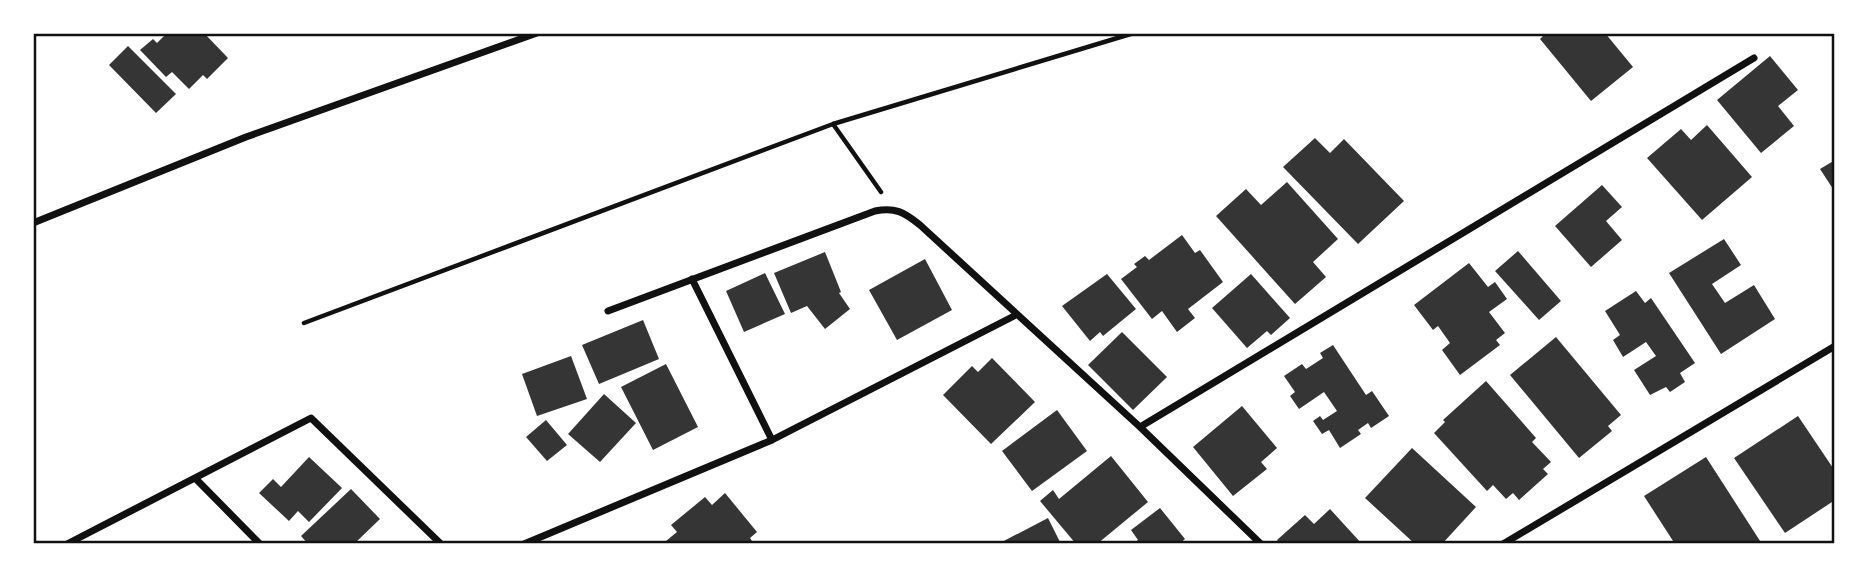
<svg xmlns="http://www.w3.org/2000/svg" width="1868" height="577" font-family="'Alegreya Sans',sans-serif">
<rect width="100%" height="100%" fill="#fff"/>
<path fill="#353535" d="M167,33H204L228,58L207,79L203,75L189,89L172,72L166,77L140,50L153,39L157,43Z
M1546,33H1605L1633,67L1591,101L1540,39Z
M128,46L176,94L156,113L109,65Z
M1770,56L1798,90L1778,106L1794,126L1761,153L1717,100Z
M1707,125L1752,177L1702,220L1647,158L1681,129L1691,140Z
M1315,138L1330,153L1344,139L1404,201L1358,244L1283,167Z
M1835,160V192L1820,169Z
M1287,182L1338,239L1313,262L1326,277L1295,304L1216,216L1246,189L1261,205Z
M1602,185L1622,207L1606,221L1622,240L1591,267L1555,226Z
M1182,235L1195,253L1200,250L1223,282L1188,309L1195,318L1177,332L1162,311L1152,319L1121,279L1137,267L1134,264L1145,256L1149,260Z
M1724,239L1741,265L1712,284L1725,303L1754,285L1775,319L1721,354L1669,273Z
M1518,251L1561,301L1539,320L1495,271Z
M825,252L841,292L839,293L850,309L825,329L807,306L791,313L774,273Z
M925,259L952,310L897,340L869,290Z
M1469,263L1488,287L1495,282L1507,299L1489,312L1505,333L1496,340L1500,345L1460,375L1442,350L1450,343L1438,326L1433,330L1414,305Z
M765,273L785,314L744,332L726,291Z
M1107,274L1136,309L1103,336L1100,332L1090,341L1062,306Z
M1251,274L1290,318L1271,335L1267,331L1247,348L1212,308Z
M1636,291L1645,303L1651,298L1695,363L1680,373L1685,382L1670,392L1666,387L1650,395L1634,370L1656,356L1646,342L1623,357L1613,340L1620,335L1605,311Z
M643,320L659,359L599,384L582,345Z
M1122,332L1167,377L1133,410L1088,365Z
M1556,337L1621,415L1608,426L1612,431L1579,458L1510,375Z
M1333,345L1366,395L1372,391L1389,416L1371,428L1368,423L1358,430L1361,434L1340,448L1329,430L1322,434L1313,421L1320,416L1323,420L1337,411L1324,392L1299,409L1290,396L1295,392L1284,376L1302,364L1306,369L1323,358L1320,353Z
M571,356L587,399L537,416L522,374Z
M992,358L1035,402L991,444L943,395L972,366L978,372Z
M666,364L698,427L653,450L621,387Z
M1486,381L1536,438L1532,442L1551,462L1543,469L1548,474L1519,500L1513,493L1506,499L1493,485L1487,491L1434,433L1445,422L1443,420Z
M604,394L636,423L600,462L568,434Z
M1242,406L1277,448L1261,462L1267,469L1233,496L1193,447Z
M1057,410L1087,451L1032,491L1002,451Z
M1798,416L1835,471V500L1785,533L1734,458Z
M546,420L567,445L547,461L526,437Z
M1412,448L1476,507L1442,544H1415L1365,498Z
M1111,456L1148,502L1097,544H1076L1040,501L1053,490L1059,499Z
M309,457L342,488L309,522L298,511L289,521L259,493L273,479L281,487Z
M1706,457L1762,544H1675L1644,496Z
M351,489L380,519L354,544H308L301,536Z
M725,493L757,532L750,538L754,544H668L666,541L677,532L671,525L705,497L712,505Z
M1160,508L1185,539L1179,544H1133L1138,540L1131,530Z
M1330,509L1362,544H1280L1277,540L1305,515L1314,524Z
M1048,518L1061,544H998Z"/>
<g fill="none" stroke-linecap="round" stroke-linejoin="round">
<path stroke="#111" stroke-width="4.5" d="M833,124L881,192
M304,323L833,124L1134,33"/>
<path stroke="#111" stroke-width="7" d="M33,223L246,137L537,33
M692,279L772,440
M608,311L875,211C895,207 904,212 920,225L1140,427L1261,544
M1140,427L1754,58
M195,478L260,544
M67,544L311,418L441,544
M524,544L772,440L1016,315
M1503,544L1835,346"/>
</g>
<rect width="1868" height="577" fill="none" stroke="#ffffff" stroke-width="70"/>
<rect x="35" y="35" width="1798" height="507" fill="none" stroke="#111" stroke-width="2.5"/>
</svg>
